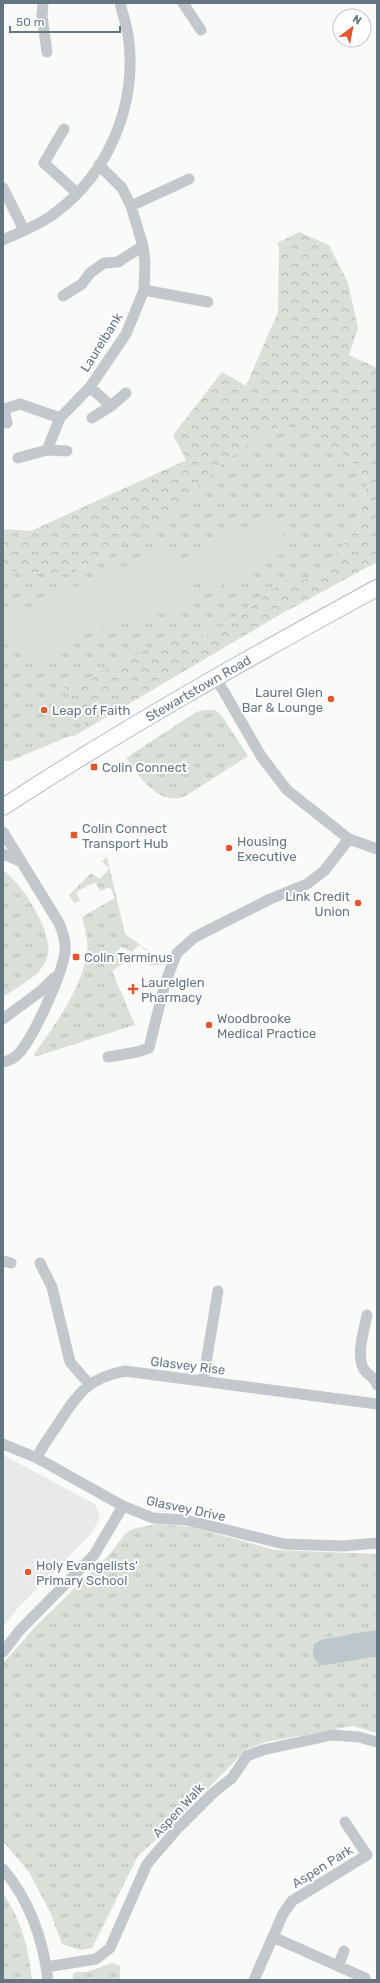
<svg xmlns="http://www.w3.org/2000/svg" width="380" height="1983" font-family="Rubik,sans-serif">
<defs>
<pattern id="grass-tufts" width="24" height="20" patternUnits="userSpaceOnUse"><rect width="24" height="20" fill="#dadfd7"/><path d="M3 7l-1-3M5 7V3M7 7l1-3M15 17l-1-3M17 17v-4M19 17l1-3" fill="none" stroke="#b4b9b4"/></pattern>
<pattern id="forest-crowns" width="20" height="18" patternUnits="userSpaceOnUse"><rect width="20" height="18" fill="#dadfd7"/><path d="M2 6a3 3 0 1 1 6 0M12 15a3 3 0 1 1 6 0" fill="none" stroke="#b4b9b4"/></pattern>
</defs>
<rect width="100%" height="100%" fill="#fafaf8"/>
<path fill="#e8e9e9" d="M3,1455L95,1504L100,1518L90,1535L17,1609L3,1627Z"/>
<path fill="url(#grass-tufts)" d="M290,421L348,458L368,481L356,528L318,578L284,581L214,633L165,641L69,688L65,685L80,719L88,728L74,736H70L10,761H3V571L72,574L158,523L238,450Z
M204,710H215L222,716L248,756L184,797C156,805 141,777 126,758L196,712Z
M107,857L125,934L159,958V965H150L155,957L139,945L132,952L121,947L115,955L124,963L112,971L135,1025L34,1057V1054C55,1025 81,990 87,953C89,941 85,929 82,917L115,898L110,887L100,891L95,882L76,892L80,901L74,903L69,895L91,873L100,879L109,869L102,861Z
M3,870C21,883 45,921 48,944C50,953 46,963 40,970C33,979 13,990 3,997Z
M157,1524L192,1527L275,1550L377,1554V1733L352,1726L266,1742L247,1749L170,1827L138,1856L92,1948L80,1950L62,1944L50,1912L29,1872L3,1841V1663L36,1626L109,1555L125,1534L132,1529Z
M3,1893C21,1919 29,1949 32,1980H3Z
M112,1963L120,1966V1980L73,1979V1974L76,1972H87Z"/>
<path fill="url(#forest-crowns)" d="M299,232L329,245L348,283L358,328L349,355L377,368V562L281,614L88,728L80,719L64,685L69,687L165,641L214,633L284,581L318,578L356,528L368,481L348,458L290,421L238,450L158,523L72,574L3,571V529L31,531L186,460L173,435L222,372L246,386L278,312L279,247L277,243Z"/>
<path fill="#dadfd7" d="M271,513L279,518L282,535L289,552L263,560L212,592L205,580L191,586L195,592L193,601L166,613L123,619L85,632L67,642L52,656L44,658L27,656L3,643V618L171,547L180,563Z"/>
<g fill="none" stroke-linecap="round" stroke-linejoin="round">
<path stroke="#bbc7cb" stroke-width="26" d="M326,1652L377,1643"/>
<g stroke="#b3babf" stroke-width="18">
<path id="secondary" d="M3,807C124,728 250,657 377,588"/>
</g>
<path stroke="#c3c8cc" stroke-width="11" d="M43,3L42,16L47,52
M183,3L201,30
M64,129L44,163L77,193
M3,188L24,230
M131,206L189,179
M3,240C20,232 40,225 55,213C108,174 136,107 129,42C128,29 123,16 120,3
M144,290L208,302
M63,296L82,284L90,273L104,263L118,262L143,246
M90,387L111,406
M92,418L111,406L126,393
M7,423L4,409L20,404L60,418
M47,450L60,418L90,387L126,334L144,290L145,262L143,246L131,206L122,188L99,165
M18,458L47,450L67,451
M216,678L261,756L287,790L349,839L377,849
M3,832L59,923C63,932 66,942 65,952C62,975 35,1033 21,1051C16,1057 10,1061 3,1062
M3,854L22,862
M3,1019L42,990L55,977
M108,1057L137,1052L149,1048L165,983L177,953L195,937L270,899L307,884L324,871L349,839
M3,1261L11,1263
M40,1263L52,1287L70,1362L89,1384
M367,1315C364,1331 355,1357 365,1371C370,1377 375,1377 377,1385
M203,1381L218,1291
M3,1444L37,1458L123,1506L153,1518L186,1520L284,1544L343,1546L377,1543
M37,1458C42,1446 51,1435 58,1424C78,1394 87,1378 125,1371L377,1404
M3,1652L20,1630L94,1555L123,1506
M3,1869C30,1901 43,1938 48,1980
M273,1937L365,1978
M338,1966L344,1951
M46,1967L96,1959L110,1948L147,1864L177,1829L213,1793L232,1778L247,1756L263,1750L332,1735L359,1737L377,1742
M254,1980L283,1914L292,1901L367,1855L345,1822"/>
<use href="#secondary" stroke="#fff" stroke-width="16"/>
</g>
<g fill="#e4572e" stroke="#fff" stroke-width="1.5">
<circle cx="331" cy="699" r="4"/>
<circle cx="44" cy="710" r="4"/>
<rect x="90" y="763" width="8" height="8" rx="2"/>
<rect x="70" y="831" width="8" height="8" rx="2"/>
<circle cx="229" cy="848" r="4"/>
<circle cx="358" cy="903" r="4"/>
<rect x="72" y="953" width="8" height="8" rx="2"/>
<path d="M131 983h4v4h4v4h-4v4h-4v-4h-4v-4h4z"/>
<circle cx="209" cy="1025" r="4"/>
<circle cx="28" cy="1572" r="4"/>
</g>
<g text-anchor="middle" stroke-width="4" stroke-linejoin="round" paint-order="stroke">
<g font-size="13" fill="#657683" stroke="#fff">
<text transform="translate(101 342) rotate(-58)" y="5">Laurelbank</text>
<text transform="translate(198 688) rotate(-30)" y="5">Stewartstown Road</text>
<text transform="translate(188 1365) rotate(7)" y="5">Glasvey Rise</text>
<text transform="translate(186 1508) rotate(12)" y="5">Glasvey Drive</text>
<text transform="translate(178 1810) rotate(-47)" y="5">Aspen Walk</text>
<text transform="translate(322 1866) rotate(-32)" y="5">Aspen Park</text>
</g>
<g font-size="13" fill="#657683" stroke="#fff" text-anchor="start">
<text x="323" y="697" text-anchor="end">Laurel Glen<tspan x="323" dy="15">Bar &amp; Lounge</tspan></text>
<text x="52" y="715">Leap of Faith</text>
<text x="102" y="772">Colin Connect</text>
<text x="82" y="833">Colin Connect<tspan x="82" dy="15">Transport Hub</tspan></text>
<text x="237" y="846">Housing<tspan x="237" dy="15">Executive</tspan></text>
<text x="350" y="901" text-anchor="end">Link Credit<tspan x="350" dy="15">Union</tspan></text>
<text x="84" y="962">Colin Terminus</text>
<text x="141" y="987">Laurelglen<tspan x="141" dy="15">Pharmacy</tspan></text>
<text x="217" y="1023">Woodbrooke<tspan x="217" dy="15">Medical Practice</tspan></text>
<text x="36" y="1570">Holy Evangelists'<tspan x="36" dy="15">Primary School</tspan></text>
</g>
</g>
<rect width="380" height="1983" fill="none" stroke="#657683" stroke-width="8"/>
<g transform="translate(352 28) rotate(32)"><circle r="19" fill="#ffffff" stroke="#c1c8cd"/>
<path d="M0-3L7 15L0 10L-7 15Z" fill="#e4572e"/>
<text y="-6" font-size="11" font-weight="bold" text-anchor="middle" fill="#657683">N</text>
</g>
<path d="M10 26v6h110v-6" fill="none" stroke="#657683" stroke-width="2"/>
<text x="16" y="26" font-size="12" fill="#657683" stroke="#ffffff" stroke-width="3" paint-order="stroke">50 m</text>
</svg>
